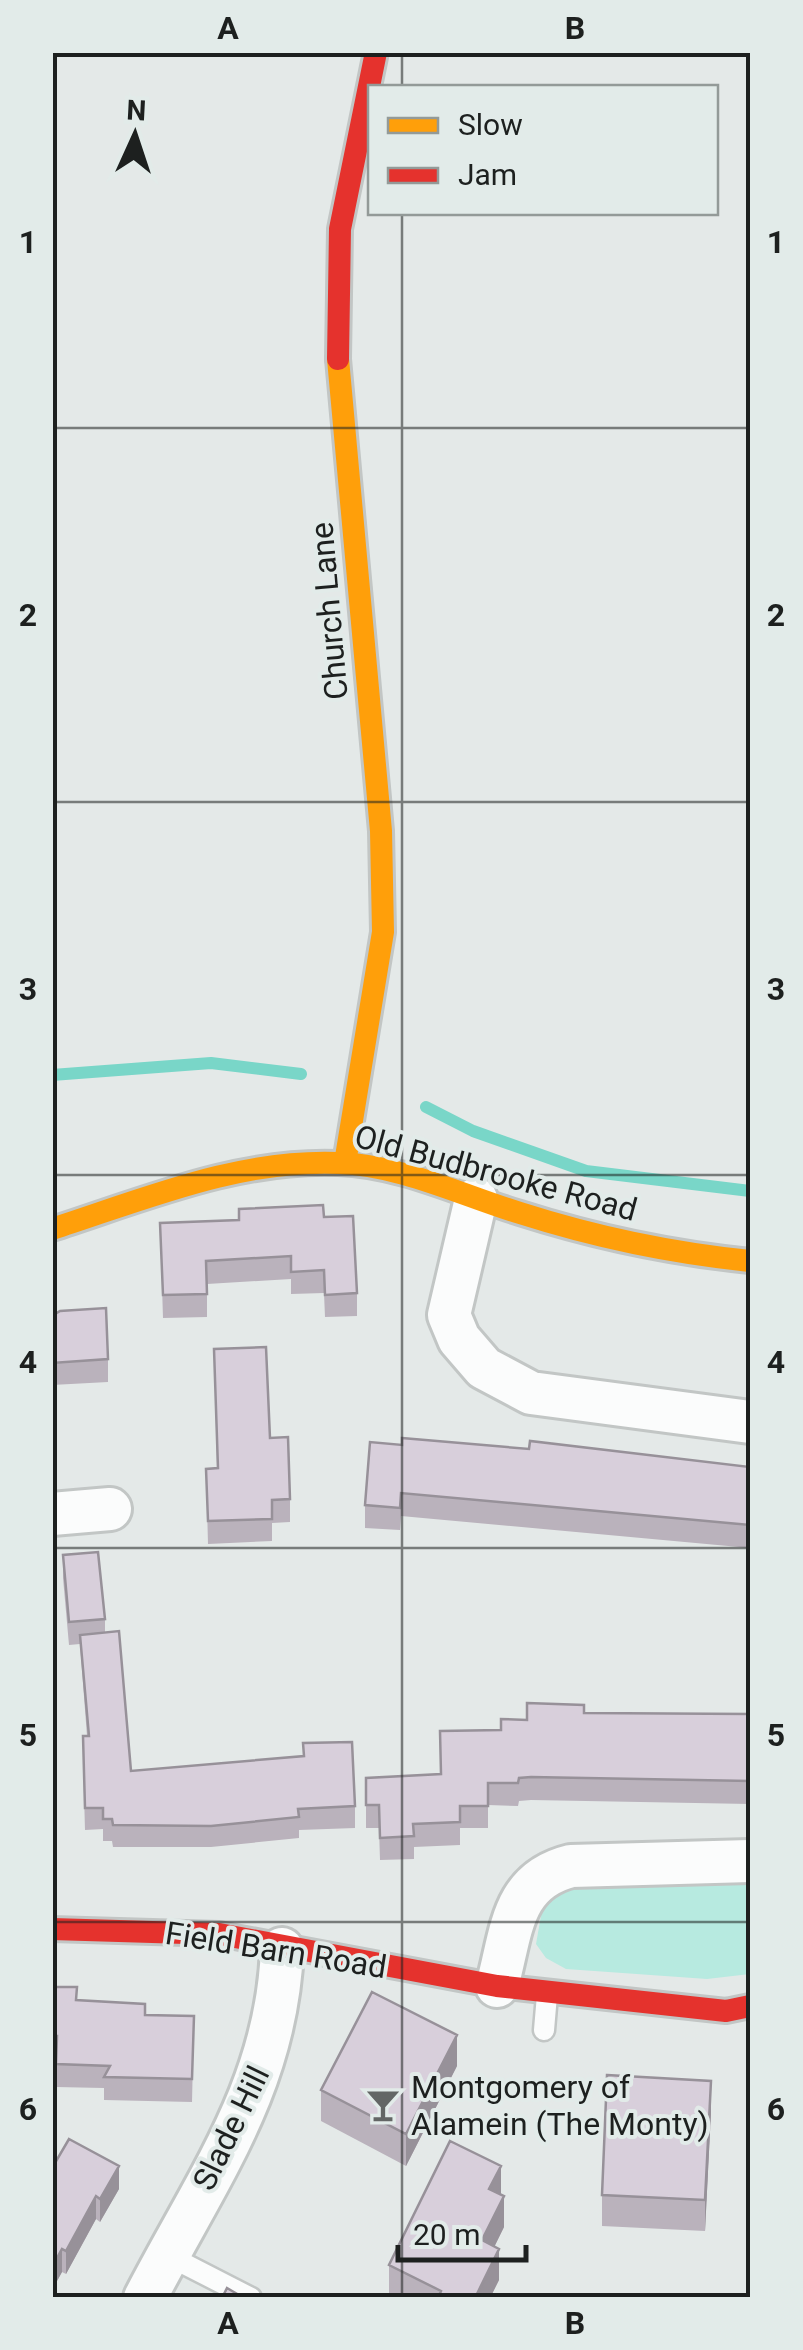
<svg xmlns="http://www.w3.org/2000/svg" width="803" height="2350" font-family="Roboto,sans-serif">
<rect width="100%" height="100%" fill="#e4e9e8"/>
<path fill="#b7eae0" d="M750,1882V1974L707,1979L566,1969L546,1958L536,1944L544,1899L559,1887Z"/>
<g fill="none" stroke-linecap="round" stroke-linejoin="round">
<path stroke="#79d6c8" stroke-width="12" d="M52,1075L211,1063L301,1074
M426,1107L473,1131L586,1171L750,1191"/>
<g stroke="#c2c6c5" stroke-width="25">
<path id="lane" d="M544,2030L547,1995
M167,2255L251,2298"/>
</g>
<g stroke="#c2c6c5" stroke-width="48">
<path id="street" d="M476,1199L449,1315L459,1339L484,1368L531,1393L750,1422
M52,1514L110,1509
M497,1986C512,1933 510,1881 571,1866L750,1861
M145,2298C206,2180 277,2086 282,1949"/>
</g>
<g stroke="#c2c6c5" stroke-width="28">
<path id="slow" d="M338,359L381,831L383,932L345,1163
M52,1229C145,1199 239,1159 338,1163C401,1165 461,1195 520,1213C595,1237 672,1253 750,1261"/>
</g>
<g stroke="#c2c6c5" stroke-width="28">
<path id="jam" d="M338,359L340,229L376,52
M52,1929L219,1934L497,1986L726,2011L750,2006"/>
</g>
<use href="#lane" stroke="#fbfcfc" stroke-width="20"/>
<use href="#street" stroke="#fbfcfc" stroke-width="42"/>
<use href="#slow" stroke="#ff9f0a" stroke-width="22"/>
<use href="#jam" stroke="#e5322d" stroke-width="22"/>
</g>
<path fill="#bab2bc" d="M324,1217L357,1293V1316L325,1317L324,1293L291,1294V1279L207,1284V1317L163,1318L160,1223Z
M52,1316L108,1359V1382L52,1385Z
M214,1349L270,1438L290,1499V1522L272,1523V1541L208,1544L206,1469L217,1468Z
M402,1445L750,1467V1548L401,1516L400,1530L365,1528V1505Z
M63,1555L105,1619V1633L131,1771L355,1806V1828L299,1830V1838L211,1847H113L112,1841H103V1829L85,1830L83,1758L87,1736L80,1644L69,1645L63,1578Z
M584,1713L750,1714V1804L531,1800L519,1801L518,1806L488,1805V1828H460V1845L414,1847V1859L380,1860L379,1828H366V1778L440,1774L501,1730L527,1720Z
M52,1987L77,2000L145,2015L194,2016L192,2102L104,2100V2088L56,2087V2059H52Z
M457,2066L406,2166L321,2121V2090Z
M711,2112L705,2231L602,2226V2195Z
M52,2168L119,2189L100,2222L96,2219L66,2274L62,2272L52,2290Z
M501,2195L504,2227L494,2247L499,2280L490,2298H392L389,2296V2265Z"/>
<path fill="#979199" d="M457,2035V2066L406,2166V2134Z
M711,2081V2112L705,2231V2200Z
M119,2166V2189L100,2222V2199Z
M501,2166V2197L489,2189Z
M96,2196V2219L66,2274V2251Z
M504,2196V2227L482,2272V2240Z
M62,2249V2272L52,2290V2267Z
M499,2249V2280L490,2298H475Z"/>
<path fill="#d8cfdb" stroke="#979199" stroke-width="2.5" d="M323,1205L324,1217L353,1216L357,1293L325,1295L324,1270L291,1272V1256L206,1261L207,1294L163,1295L160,1223L239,1220V1209Z
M106,1308L108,1359L52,1363V1316L60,1311Z
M266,1347L270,1438L288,1437L290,1499L272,1500V1519L208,1521L206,1469L218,1468L214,1349Z
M402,1438L529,1449L530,1441L750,1467V1525L401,1493L400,1508L365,1505L370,1442L402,1445Z
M98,1552L105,1619L69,1622L63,1555Z
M119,1631L131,1771L304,1756L303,1743L352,1742L355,1806L298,1809L299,1817L211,1826L113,1825L112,1819H103V1808H85L83,1736H89L80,1635Z
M527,1703L584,1705V1713L750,1714V1781L531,1777L519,1778L518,1783H488V1806H460V1822L413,1824L414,1836L380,1838L379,1805H366V1778L441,1774L440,1731L501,1730V1719L527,1720Z
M52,1987H77L76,2000L145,2004V2015L194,2016L192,2079L104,2077L110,2066L56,2064L57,2036H52Z
M372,1992L457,2035L406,2134L321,2090Z
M607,2075L711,2081L705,2200L602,2195Z
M69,2139L119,2166L100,2199L96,2196L66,2251L62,2249L52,2267V2168Z
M450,2141L501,2166L489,2189L504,2196L482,2240L499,2249L475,2298H438L441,2291L389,2265Z
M227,2288L244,2298H222Z"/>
<path fill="none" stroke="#1d201f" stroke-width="2.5" stroke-opacity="0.55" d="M402,52V88M402,212V2298M52,428H750M52,802H750M52,1175H750M52,1548H750M52,1922H750"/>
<defs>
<g id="bar-bare" transform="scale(2.7)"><path d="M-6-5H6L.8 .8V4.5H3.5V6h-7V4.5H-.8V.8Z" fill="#636665" stroke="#e2ebe9" stroke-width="2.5" paint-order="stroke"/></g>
</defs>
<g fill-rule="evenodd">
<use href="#bar-bare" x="383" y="2105"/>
</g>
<g text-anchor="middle" stroke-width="8" stroke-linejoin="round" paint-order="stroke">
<g font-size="32" fill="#1d201f" stroke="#e2ebe9">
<text transform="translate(329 611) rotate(-95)" y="11">Church Lane</text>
<text transform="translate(496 1173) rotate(15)" y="11">Old Budbrooke Road</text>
<text transform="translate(276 1950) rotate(9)" y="11">Field Barn Road</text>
<text transform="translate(231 2128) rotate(-64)" y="11">Slade Hill</text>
</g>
<g font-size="32" fill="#1d201f" stroke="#e2ebe9" text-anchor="start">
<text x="411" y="2098">Montgomery of<tspan x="411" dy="37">Alamein (The Monty)</tspan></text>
</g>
</g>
<rect width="803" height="2350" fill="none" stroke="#e2ebe9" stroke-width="110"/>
<rect x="368" y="85" width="350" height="130" fill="#e2ebe9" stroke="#939a98" stroke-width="2.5"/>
<rect x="388" y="118" width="50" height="15" fill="#ff9f0a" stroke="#939a98" stroke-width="2.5"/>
<text x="458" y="135" font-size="30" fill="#1d201f">Slow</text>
<rect x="388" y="168" width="50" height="15" fill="#e5322d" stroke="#939a98" stroke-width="2.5"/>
<text x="458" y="185" font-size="30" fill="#1d201f">Jam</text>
<g transform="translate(135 135) rotate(3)" stroke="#e2ebe9" stroke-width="8" paint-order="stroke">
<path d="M0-8L18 38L0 25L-18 38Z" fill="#1d201f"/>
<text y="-15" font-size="28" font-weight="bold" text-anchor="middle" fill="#1d201f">N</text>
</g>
<path d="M398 2245v15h128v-15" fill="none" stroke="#1d201f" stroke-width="5"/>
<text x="413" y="2245" font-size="30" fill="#1d201f" stroke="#e2ebe9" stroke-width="8" paint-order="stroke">20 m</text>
<rect x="55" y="55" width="693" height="2240" fill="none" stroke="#1d201f" stroke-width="4"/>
<g font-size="32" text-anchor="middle" font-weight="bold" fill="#1d201f">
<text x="228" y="39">A</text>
<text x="575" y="39">B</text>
<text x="28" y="253">1</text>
<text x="776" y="253">1</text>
<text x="28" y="626">2</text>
<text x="776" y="626">2</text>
<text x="28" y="1000">3</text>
<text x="776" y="1000">3</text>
<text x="28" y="1373">4</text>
<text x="776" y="1373">4</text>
<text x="28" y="1746">5</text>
<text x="776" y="1746">5</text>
<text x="28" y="2120">6</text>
<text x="776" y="2120">6</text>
<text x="228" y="2334">A</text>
<text x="575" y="2334">B</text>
</g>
</svg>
